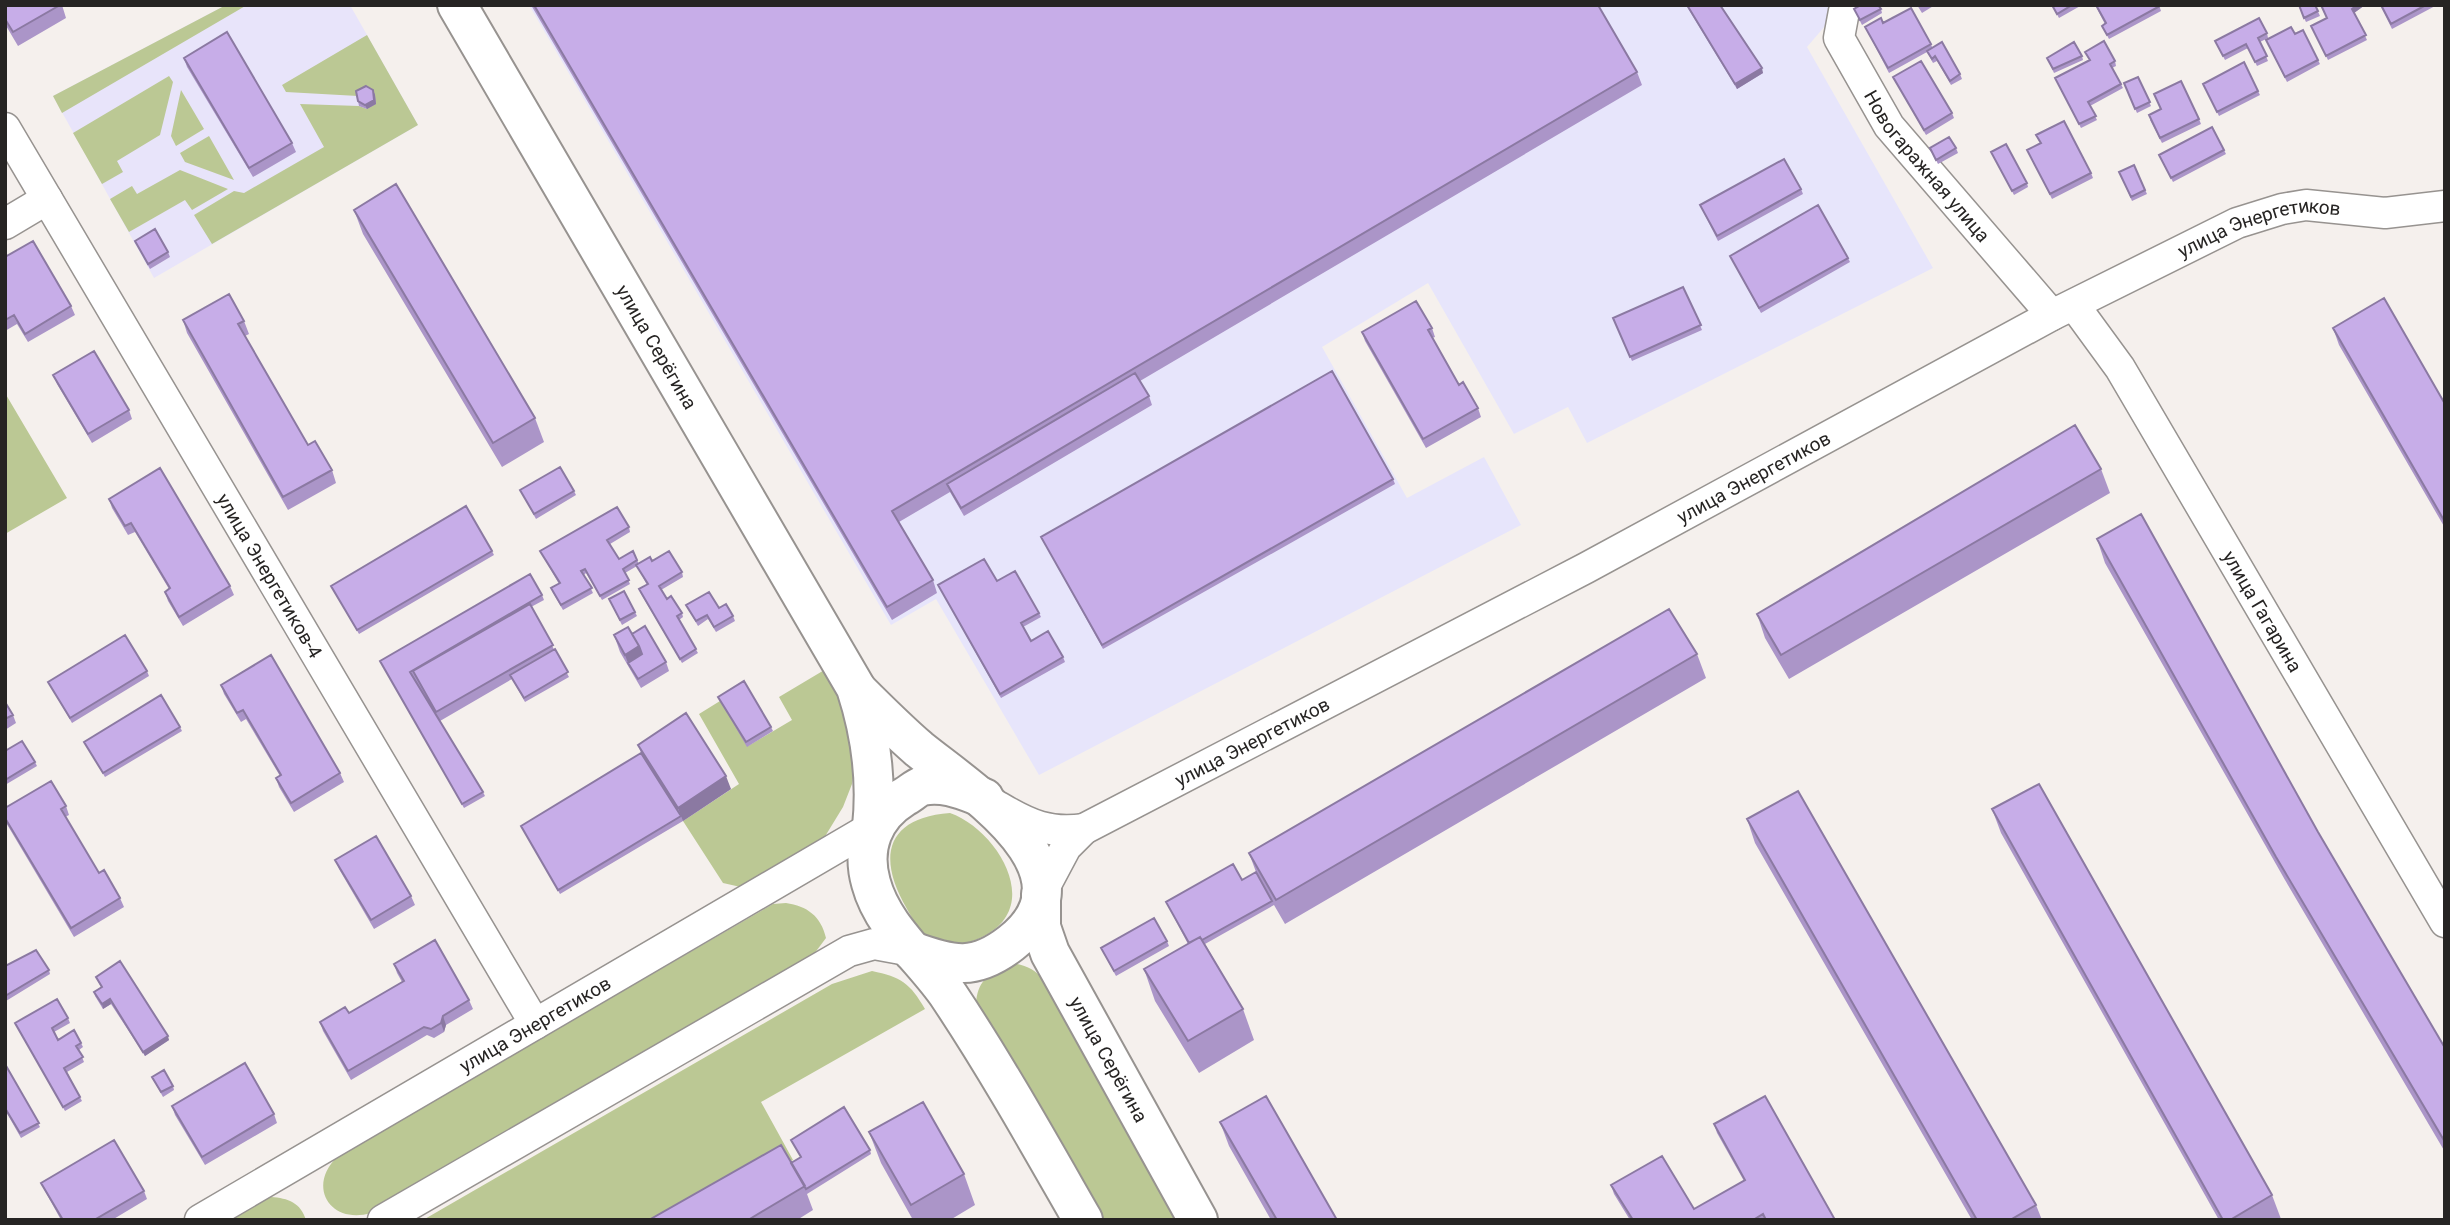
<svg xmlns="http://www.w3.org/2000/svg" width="2450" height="1225" font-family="Roboto,sans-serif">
<rect width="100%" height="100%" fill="#f5f0ed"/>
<path fill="#e8e4fa" d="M226,5H350L418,125L154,278L53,96Z"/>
<path fill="#e7e5fb" d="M529,5H1843L1807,47L1933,268L1587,443L1568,407L1514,434L1428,283L1322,347L1407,498L1484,457L1521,525L1039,775L936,599L891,625Z"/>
<path fill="#bbc894" d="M226,5H247L62,113L53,96Z
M367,35L418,125L212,244L194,215L234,191L244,193L324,147L300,104L359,106L367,109L358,96L286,92L282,85Z
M169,76L173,82L160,135L117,161L123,172L102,184L73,133Z
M181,90L204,129L176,146L171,136Z
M209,136L234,180L185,162L180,153Z
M180,170L228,189L192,210L185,200L129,232L110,199L132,186L137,194Z
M5,393L67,498L5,534Z
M826,669L843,697L856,760L852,784L843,807L821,843L745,888L723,883L683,821L739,784L699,714L720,701L748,746L792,720L779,697Z
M950,813C996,829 1043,904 986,935C972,943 954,947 939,943C922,938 915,923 907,909C877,858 885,818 950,813Z
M786,903C807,906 821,916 826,938L811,958L371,1213C330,1225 306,1186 338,1156L773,904Z
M1008,963C1025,964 1034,969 1045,981L1183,1220H1098L976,1005C977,981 988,975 1008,963Z
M872,971C901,977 910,983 925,1009L761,1102L793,1160L689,1220H423L832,984Z
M271,1197C288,1198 301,1203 306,1220H228Z"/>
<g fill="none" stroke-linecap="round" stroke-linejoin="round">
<g stroke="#979390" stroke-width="33">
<g id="minor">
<path id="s1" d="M1850,5L1844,11L1839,38L1889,126L2052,315"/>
<path id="s2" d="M5,128L535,1024"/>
<path d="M5,224L47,199"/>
<path id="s3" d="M2074,305L2120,368L2445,922"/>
<path d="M999,807C1029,825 1050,834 1084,829"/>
<path id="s4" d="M1041,894L1066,847L1084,829L1586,568L2052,315L2237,223L2282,209L2306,205L2385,213L2445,206"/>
<path id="s5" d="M200,1220L872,827"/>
<path d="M383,1220L849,951L874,944L912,951"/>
</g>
</g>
<g stroke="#979390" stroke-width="42">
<g id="major">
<path id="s6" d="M457,5L856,688C871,734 877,780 872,827"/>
<path d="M857,690C877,710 897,730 919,749C968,789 1102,872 1011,943C975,971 953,966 912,951"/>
<path d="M984,798C965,791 944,781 922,786C916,788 910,794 904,797C873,816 861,848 871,883C883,928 924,959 949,996C997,1068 1040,1145 1083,1220"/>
<path id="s7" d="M1041,894V927L1050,953L1198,1220"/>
</g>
</g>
<use href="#minor" stroke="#fff" stroke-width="30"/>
<use href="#major" stroke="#fff" stroke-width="38"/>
</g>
<path fill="#ab95c8" d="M5,5H62L66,18L18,46L5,24Z
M531,5H1598L1637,72L1642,85L1140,381L1149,396L1152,405L964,516L950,492L899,522L933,580L937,593L892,620Z
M1686,5H1720L1763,73L1737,89Z
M1917,5H1935L1922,13Z
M2052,5H2082L2059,18Z
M2095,5H2159L2161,11L2109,39L2102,26L2105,24Z
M2298,5H2315L2320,16L2306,22Z
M2320,5H2365L2354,13L2367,40L2328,60L2311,26L2327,18Z
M2380,5H2437L2392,29Z
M1854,9H1881L1882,13L1862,25Z
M1883,23L1931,44L1932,47L1960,74L1962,79L1951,85L1937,61L1933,63L1927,52L1889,73L1865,27Z
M2267,33L2268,38L2260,42L2268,61L2257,66L2248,48L2225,60L2215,41Z
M2295,34L2318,60L2320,64L2287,82L2266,40Z
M2085,52L2115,61L2116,66L2112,68L2123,88L2090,106L2097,120L2081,128L2055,78L2089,60Z
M2082,56L2083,60L2054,73L2047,58Z
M184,58L292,143L296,152L253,177L187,67Z
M1893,77L1952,113L1954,118L1926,135Z
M2138,77L2151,106L2137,113L2124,83Z
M2203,84L2258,91L2260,95L2219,116Z
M373,90L375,95L376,104L367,109L359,106L358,101Z
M2154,94L2199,119L2201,124L2162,143L2150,120L2161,110Z
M2036,135L2091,173L2093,178L2052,199L2027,150L2040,144Z
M1930,148H1956L1958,153L1938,164Z
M2224,150L2226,154L2173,182L2159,155Z
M1991,152L2027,183L2028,187L2014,195Z
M2134,165L2147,194L2132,201L2119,172Z
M1801,189L1803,194L1718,241L1700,205Z
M354,210L535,418L544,442L502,467L363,234Z
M135,241L168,252L170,257L150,269Z
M1730,256L1848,258L1850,262L1761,313Z
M5,257L71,306L75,315L28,342L17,324L5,331Z
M1683,287L1702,330L1632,361L1613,318Z
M183,320L244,321L249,334L245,336L308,445L332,470L336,483L288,510L187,333Z
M1432,328L1435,337L1432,338L1459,385L1478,408L1481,417L1426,448L1365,341L1362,332Z
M2333,328L2445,404V528L2339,345Z
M53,375L129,410L132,419L92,443L57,384Z
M2101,469L2110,493L1789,679L1765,638L1757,614Z
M1393,479L1395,484L1103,649L1041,537Z
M520,490L574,491L576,495L536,519Z
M109,499L230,586L234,595L183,626L168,601L165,592L169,589L135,532L128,535L112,508Z
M629,527L630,532L610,544L619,559L637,560L639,564L652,561L682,572L683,577L661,590L667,599L682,613L683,617L679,620L698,653L682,663L641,594L639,589L647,585L637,566L625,573L630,584L602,600L586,573L584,575L593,593L563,610L553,593L551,588L559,584L540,551Z
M2097,539L2318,832L2445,1048V1152L2285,880L2105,563Z
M492,551L494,555L359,634L331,586Z
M997,581L1039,613L1041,617L1023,627L1031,641L1063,657L1065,662L1001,698L938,585Z
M542,595L544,600L531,607L569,677L525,702L512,679L440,721L483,792L485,796L464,808L380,661Z
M609,599L635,612L637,616L622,625Z
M686,605L719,608L733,616L735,621L716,632L708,619L698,626Z
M632,634L666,662L669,671L641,688L620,652L614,635Z
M1697,654L1706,678L1285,924L1274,905L1205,944L1243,1009L1254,1040L1199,1073L1155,1001L1144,969L1188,944L1166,902L1242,880L1256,872L1249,853Z
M147,671L149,676L72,723L48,682Z
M221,685L340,773L344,782L294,812L279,787L276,778L280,776L246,719L241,722L224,694Z
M718,697L771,727L773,731L747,747Z
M5,702L13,715L16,723L5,730Z
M180,727L182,731L105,777L84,742Z
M638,745L731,789L683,821L560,894L521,826L641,753Z
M5,751L35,762L37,766L5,785Z
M66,806L69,815L65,817L99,873L120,898L124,907L74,937L5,821V808Z
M1992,809L2272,1195L2281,1219L2219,1220L2001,833Z
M1747,819L2036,1205L2042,1220H1972L1755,843Z
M335,860L411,896L415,905L374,929L339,869Z
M1167,941L1169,946L1116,976L1101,948Z
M394,964L469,1000L473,1009L446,1025L444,1032L434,1038L427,1035L351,1080L323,1031L320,1022L349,1013L402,982L397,973Z
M5,966L49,970L50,974L6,1001Z
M96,977L169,1040L145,1056L111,1004L103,1009L95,996L94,992L101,987Z
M68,1018L70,1023L54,1032L58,1040L81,1043L83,1047L79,1050L84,1062L67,1072L82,1101L65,1111L15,1023Z
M5,1064L40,1127L21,1138L5,1110Z
M152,1077L173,1086L174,1090L163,1097Z
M1765,1096L1835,1220H1630L1614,1194L1611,1185L1694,1209L1744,1181L1717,1133L1714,1124Z
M172,1106L274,1114L277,1123L205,1165L175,1115Z
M1220,1122L1337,1220H1271L1229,1146Z
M869,1132L964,1174L975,1205L950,1220H913L881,1163Z
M791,1140L870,1150L871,1154L807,1194L813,1210L797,1220H649L791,1163L801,1157Z
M41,1183L144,1191L147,1199L112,1220H61L45,1191Z"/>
<path fill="#8b79a2" d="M2357,5H2365L2354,13L2352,9Z
M1762,68L1763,73L1737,89L1735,84Z
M373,90L375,95L376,104L367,109L365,105Z
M639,646L646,663H628L625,655Z
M726,776L731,789L683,821L678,808Z
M110,999L111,1004L103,1009L102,1004Z
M443,1016L446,1025L444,1032L441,1023Z
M168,1036L169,1040L145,1056L143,1052Z"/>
<path fill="#c7ade8" stroke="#8b79a2" stroke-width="2" d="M5,5H60L13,32L5,19Z
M534,5H1598L1637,72L892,511L933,580L887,607Z
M1687,5H1720L1762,68L1735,84Z
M1861,5H1878L1881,9L1860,20L1854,9Z
M2052,5H2072L2057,14Z
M2096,5H2159L2160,6L2107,35L2102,26L2106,23Z
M2299,5H2315L2318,11L2304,18Z
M2321,5H2357L2352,9L2366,35L2326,56L2311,26L2327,18Z
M2381,5H2426L2391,24Z
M1911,8L1931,44L1888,68L1865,27L1881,18L1883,23Z
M2259,18L2267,33L2258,38L2267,56L2255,62L2246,44L2223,56L2215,41Z
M2291,27L2295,34L2303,30L2318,60L2285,77L2266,40Z
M227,32L292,143L249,168L184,58Z
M2104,41L2115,61L2110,64L2121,84L2088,102L2096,116L2079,124L2055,78L2090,60L2085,52Z
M1942,42L1960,74L1950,81L1935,56L1932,59L1927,51Z
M2074,42L2082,56L2053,69L2047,58Z
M1921,61L1952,113L1924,130L1893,77Z
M2244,62L2258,91L2217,112L2203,84Z
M2138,77L2150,102L2135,109L2124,83Z
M2181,81L2199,119L2160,138L2149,115L2161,109L2154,94Z
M366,86L373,90L374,100L365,105L358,101L356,91Z
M2064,121L2091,173L2050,194L2027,150L2041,143L2036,135Z
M2212,127L2224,150L2171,178L2159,155Z
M1949,137L1956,148L1936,160L1930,148Z
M2006,144L2027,183L2012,191L1991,152Z
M1784,159L1801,189L1717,236L1700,205Z
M2134,165L2145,190L2131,197L2119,172Z
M396,184L535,418L493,443L354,210Z
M1818,205L1848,258L1759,308L1730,256Z
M155,229L168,252L148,264L135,241Z
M33,241L71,306L25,334L14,315L5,320V257Z
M1683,287L1701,325L1630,357L1613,318Z
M229,294L244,321L238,324L308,445L315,441L332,470L283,497L183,320Z
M2384,298L2445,404V522L2333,328Z
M1416,301L1432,328L1428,330L1459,385L1463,382L1478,408L1423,439L1362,332Z
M94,351L129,410L88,434L53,375Z
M1332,371L1393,479L1102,645L1041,537Z
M1135,373L1149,396L961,508L947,484Z
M2075,425L2101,469L1781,655L1757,614Z
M560,467L574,491L534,514L520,490Z
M160,468L230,586L179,617L165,592L170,588L131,523L125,526L109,499Z
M466,506L492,551L357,630L331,586Z
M617,507L629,527L607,540L619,559L633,551L637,560L623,569L629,580L600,596L585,569L581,571L592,588L561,605L551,588L560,583L540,551Z
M2141,514L2318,832L2445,1048V1142L2276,857L2097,539Z
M669,551L682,572L659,586L667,599L671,596L682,613L677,616L696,649L680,659L639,589L648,584L636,565L650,557L652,561Z
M984,559L997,581L1015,571L1039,613L1021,623L1031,641L1048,631L1063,657L1000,694L938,585Z
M530,574L542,595L410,672L483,792L462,804L380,661Z
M624,591L635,612L620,620L609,599Z
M709,592L719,608L726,604L733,616L714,627L707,615L696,621L686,605Z
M530,604L553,645L436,712L413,671Z
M1669,609L1697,654L1276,900L1249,853Z
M645,626L666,662L638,679L628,663L642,654L639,646L632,634Z
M628,627L639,646L625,655L614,635Z
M125,635L147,671L70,718L48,682Z
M555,649L568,672L524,698L510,675Z
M271,655L340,773L291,803L276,778L281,775L243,710L237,713L221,685Z
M744,681L771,727L746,742L718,697Z
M161,695L180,727L103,773L84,742Z
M5,702L13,715L5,719Z
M686,713L726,776L678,808L638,745Z
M22,741L35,762L5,780V751Z
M641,753L681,816L558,890L521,826Z
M51,781L66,806L61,809L99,873L104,870L120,898L71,928L5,818V808Z
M2039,784L2272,1195L2230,1220H2223L1992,809Z
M1798,791L2036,1205L2010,1220H1977L1747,819Z
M376,836L411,896L371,920L335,860Z
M1233,864L1242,880L1256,872L1272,901L1202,940L1200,937L1189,943L1166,902Z
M1154,918L1167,941L1114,971L1101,948Z
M1200,937L1243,1009L1188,1041L1144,969Z
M435,940L469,1000L443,1016L441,1023L431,1029L424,1027L348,1071L320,1022L345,1007L349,1013L404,981L394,964Z
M36,950L49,970L5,996V966Z
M120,961L168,1036L143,1052L110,999L102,1004L94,992L102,987L96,977Z
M57,999L68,1018L52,1028L58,1040L74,1030L81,1043L76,1046L83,1057L64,1068L80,1097L63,1107L15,1023Z
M245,1063L274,1114L202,1157L172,1106Z
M5,1064L39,1123L20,1133L5,1108Z
M164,1070L173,1086L161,1092L152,1077Z
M1266,1096L1337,1220H1277L1220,1122Z
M1765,1096L1834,1218L1832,1220H1766L1763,1214L1753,1220H1633L1611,1185L1662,1156L1694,1209L1745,1180L1714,1124Z
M923,1102L964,1174L911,1205L869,1132Z
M844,1107L870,1150L806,1189L791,1163L801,1157L791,1140Z
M114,1140L144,1191L94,1220H63L41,1183Z
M781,1145L805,1186L748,1220H649Z"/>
<g text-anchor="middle" stroke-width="7" stroke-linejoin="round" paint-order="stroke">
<g font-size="19" fill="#262423" stroke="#fff">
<text dy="7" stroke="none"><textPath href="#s1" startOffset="192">Новогаражная улица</textPath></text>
<text dy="7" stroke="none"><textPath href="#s4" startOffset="1402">улица Энергетиков</textPath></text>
<text dy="7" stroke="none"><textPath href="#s6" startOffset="396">улица Серёгина</textPath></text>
<text dy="7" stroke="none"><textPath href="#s4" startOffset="835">улица Энергетиков</textPath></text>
<text dy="7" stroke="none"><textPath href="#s2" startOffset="520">улица Энергетиков-4</textPath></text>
<text dy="7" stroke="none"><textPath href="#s3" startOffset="360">улица Гагарина</textPath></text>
<text dy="7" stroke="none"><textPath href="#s4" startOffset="268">улица Энергетиков</textPath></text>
<text dy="7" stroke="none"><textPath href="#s5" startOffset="388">улица Энергетиков</textPath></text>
<text dy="7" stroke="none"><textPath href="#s7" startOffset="182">улица Серёгина</textPath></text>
</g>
</g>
<rect width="2450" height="1225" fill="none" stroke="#262423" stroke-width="14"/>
</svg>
